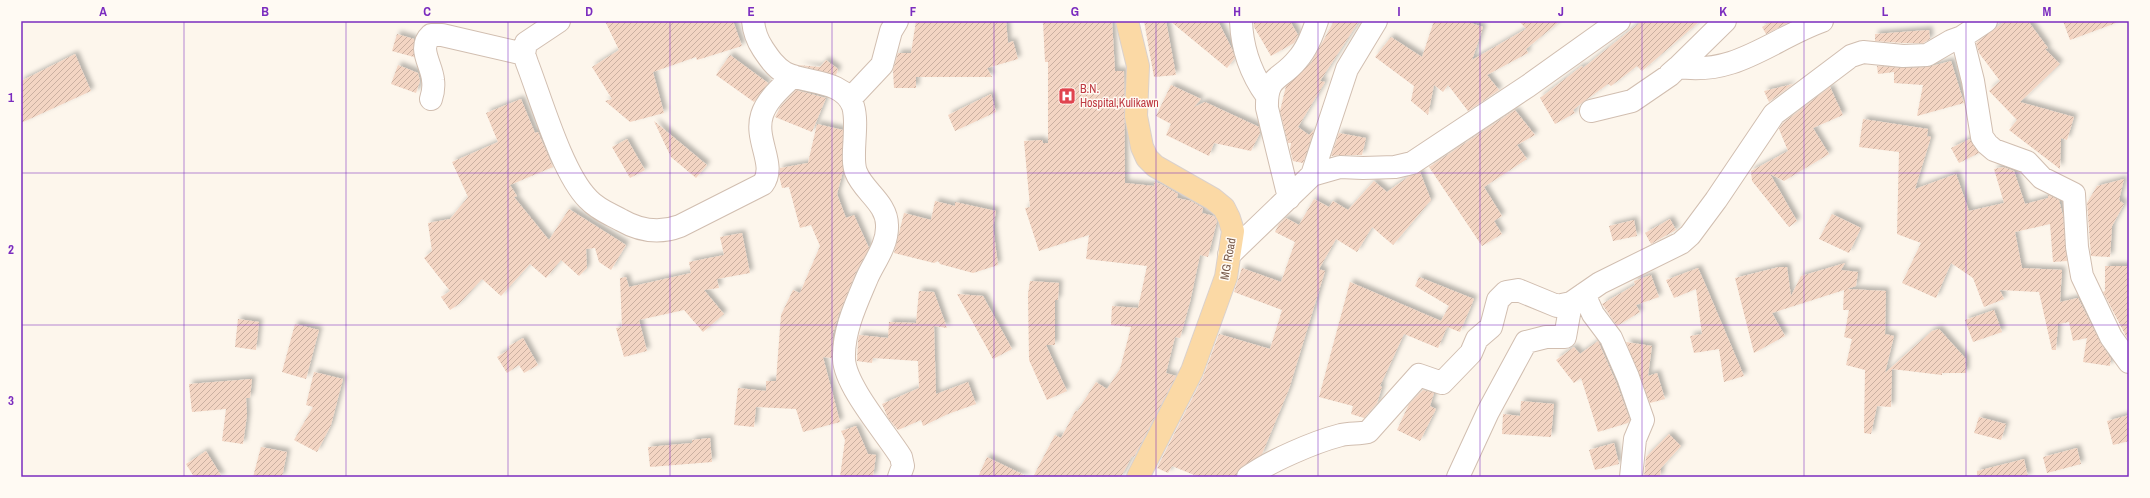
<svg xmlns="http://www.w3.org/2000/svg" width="2150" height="498" font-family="'Archivo Narrow',sans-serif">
<defs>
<pattern id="building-hatch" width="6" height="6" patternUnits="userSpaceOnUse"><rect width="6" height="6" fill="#f3d5c3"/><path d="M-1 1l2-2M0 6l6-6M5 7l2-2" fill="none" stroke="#cab0a1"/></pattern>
<filter id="shadow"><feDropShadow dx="3.5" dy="-3.5" stdDeviation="2" flood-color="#0004"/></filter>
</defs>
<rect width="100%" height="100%" fill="#fdf6ec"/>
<path fill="url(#building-hatch)" filter="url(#shadow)" d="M605,21H733L742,46L697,60L696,57L653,72L664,113L630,122L605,101L612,99L592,67L619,50Z
M916,21H1006L1008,43L1013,41L1018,59L987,68L992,77H916V88H894L893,70L898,53H911Z
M1043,21H1112L1115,71H1124L1125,183L1154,186V182L1161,184L1178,194L1177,198L1191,201L1203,208L1202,213L1214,216L1217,221L1208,257L1200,255L1190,302L1180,338L1175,337L1166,373L1176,376L1134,457L1132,456L1121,477H1033L1055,435L1061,438L1076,410L1077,412L1096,382L1107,389L1120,369L1131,327L1111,325L1112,306L1138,308L1147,266L1086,259L1089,235L1039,251L1025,208L1030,207L1024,141L1042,140L1043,143H1048V62H1045Z
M1144,21H1166L1176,75L1154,77Z
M1170,21H1218L1232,49L1235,58L1227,68Z
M1254,21H1290L1298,35L1294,43L1271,56L1254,27Z
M1334,21H1359L1320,81L1325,82L1298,127L1309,135L1314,130L1303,163L1293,161L1290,149L1291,143H1288L1280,111L1286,86L1311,63Z
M1434,21H1465L1483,27L1472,60L1526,29L1519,21H1560L1526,49L1528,53L1487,75L1499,90L1468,111L1448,85L1443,92L1434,85L1428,115L1411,101L1414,86L1375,57L1391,37L1422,57Z
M1642,21H1700L1642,71L1637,66L1611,86L1608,84L1583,102L1573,110L1575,113L1555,124L1540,98L1582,66L1583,68Z
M1772,21H1791L1766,34L1762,27Z
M2005,21H2028L2048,48L2045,49L2060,64L2020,102L2074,117L2067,140L2061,138L2060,169L2009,130L2017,120L1989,91L2000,81L1979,53L1976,43Z
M2063,21H2116V23L2070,40Z
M1929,30L1930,39L1923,43H1903L1875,41V34Z
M397,34L414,39V57L392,51Z
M75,54L91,91L21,123V81Z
M730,55L768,83L754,102L716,75Z
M826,60L838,69L836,75L798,65L820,67Z
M1951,61L1964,103L1917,116L1923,85L1894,83V72L1878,74L1877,66L1903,68L1928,67Z
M398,65L418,73L420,81L416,93L391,84Z
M1793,84L1769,102L1764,91Z
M1171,85L1201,99L1194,107L1205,102L1259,127L1260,133L1251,151L1214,143L1209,156L1166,135L1171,124L1156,116Z
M1830,87L1843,115L1813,128L1829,154L1784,181L1770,174L1797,221L1789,227L1752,181L1751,171L1788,151L1779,129L1783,123Z
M796,90L826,98L812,132L775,117L781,106Z
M991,94L996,112L955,131L948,115Z
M521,99L535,133L538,132L553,167L510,185L517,196L514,197L549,240L569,209L626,245L611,270L599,262L595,248L586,249L587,268L579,276L561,260L546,278L530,264L501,296L482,279L459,304L450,310L441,297L450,291L424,258L432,251L428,223L450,219L468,197L452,162L498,142L486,113Z
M1515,110L1535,135L1517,145L1527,159L1484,187L1502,216L1494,221L1502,234L1482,246L1429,167Z
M1863,119L1928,129L1927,136L1931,137L1915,189L1956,174L1969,211L2004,203L1994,169L2003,167L2014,171L2025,204L2048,198V195L2059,200L2063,216L2067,261L2053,262L2050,224L2015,232L2022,268L2062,270L2060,302L2078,298L2100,342L2111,359L2110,366L2083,362L2087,338L2073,341L2069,322L2058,324L2056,350H2052L2039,292L2000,290L2004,299L1984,307L1973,278L1951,263L1936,298L1902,283L1921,243L1897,234L1899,152L1859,147Z
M654,121L707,165L696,178L671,157Z
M817,124L843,130V171L837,194L846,218L854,215L869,248L856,272L839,314L833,333L832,358L823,357L840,422L803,432L796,409L756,407L754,427L734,425L738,388L766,391V381H776L781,315L793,290L800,293L820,246L811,225L800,228L789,187L782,188L779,175L780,168L808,163Z
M1339,133L1366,138L1362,155H1341L1331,156Z
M627,139L645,170L630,178L612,147Z
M1970,139L1979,153L1959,163L1951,148Z
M1420,172L1431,200L1393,245L1372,227L1357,252L1336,239L1319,269L1325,271L1289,389L1262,454L1241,467L1236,477H1199L1172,466L1168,473L1157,468L1203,377L1219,334L1270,349L1282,310L1234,292L1242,268L1281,282L1295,242L1275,232L1279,224L1286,218L1299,225L1314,199L1329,207L1333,201L1348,210L1374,181L1387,192L1408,177Z
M2124,179L2119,200L2124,204L2112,226L2110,257L2091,256L2087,203L2097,186Z
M935,201L955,206V202L996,211L993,227L998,265L973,273L940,264L938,261L934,263L894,253L904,213L931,220Z
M1832,214L1861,228L1849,253L1819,239Z
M1670,219L1676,230L1651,244L1645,233Z
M1634,220L1637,236L1613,241L1609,226Z
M742,233L750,273L717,279L719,288L704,290L724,314L703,332L684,310L639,320L647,351L624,357L616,328L622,327L620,278L626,277L629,287L691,273L689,262L724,255L720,237Z
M1845,263L1841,270L1858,272L1856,286L1847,289L1886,291L1885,334L1894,336L1885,373L1932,331L1939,329L1966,359V373H1942V375L1892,369L1891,407L1877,406L1871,434L1864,433L1865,370L1846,365L1852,339L1844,337L1849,310H1843L1844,290L1772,313L1785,336L1754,353L1735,278L1779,267H1787L1791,296L1801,276Z
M2105,266H2129V337L2127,338L2103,292L2105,291Z
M1698,268L1703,279L1744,376L1724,382L1719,349L1694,353L1690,336L1702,334L1696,289L1674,298L1666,280Z
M1651,275L1659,297L1636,305L1640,312L1617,326L1602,304L1635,285L1634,281Z
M1419,277L1474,299L1460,332L1447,327L1438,348L1404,334L1380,386L1382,387L1377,403L1364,418L1351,414L1353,406L1319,397L1350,282L1441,321L1449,306L1415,286Z
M1030,281L1059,283L1058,300H1055V345H1046L1067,391L1047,400L1029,360L1028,294Z
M919,291L934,292L947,328L934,326L936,394L968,382L976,404L948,414L923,426L921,420L898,430L888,418L882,404L919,388L918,361L873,358L872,363L857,361L858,340L859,335L888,338L889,322L916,323Z
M957,294L983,296L1012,349L993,359Z
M1994,310L2002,332L1973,342L1965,320Z
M238,319L259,322L256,350L235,347Z
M295,324L319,330L306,379L282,372Z
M523,338L538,365L524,373L519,365L507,373L497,357L510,349L509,346Z
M1598,341L1616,382L1630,420L1628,423L1598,432L1581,378L1574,383L1556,360L1574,347L1580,354Z
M1626,342L1652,346L1648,376L1657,373L1665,399L1650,403Z
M314,372L343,379L331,425L317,452L294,440L313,407L306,405Z
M252,379L250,398H246L247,415L243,444L222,441L226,409L192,412L189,384Z
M1423,390L1434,393L1430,406L1436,409L1420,441L1397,430L1409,404Z
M1521,401L1554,404L1551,437L1502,434L1503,414L1520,416Z
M2129,415V441L2113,445L2107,421Z
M1979,417L2006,424L2001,440L1974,433Z
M856,426L868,454L876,455L873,477H840L845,440L841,431Z
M1669,434L1681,446L1661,468L1660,477H1644L1646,457Z
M710,438L712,462L650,467L648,447L692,443V440Z
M1614,443L1619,464L1595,470L1589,450Z
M261,447L287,452L282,477H253Z
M2077,448L2081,464L2047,473L2043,457Z
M206,451L222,477H194L186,464Z
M987,457L1028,477H978Z
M2024,459L2028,477H1977V471Z"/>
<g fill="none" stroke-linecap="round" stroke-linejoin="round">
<g stroke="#d1beb0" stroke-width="24">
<path id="minor" d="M559,21L526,43L524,54L527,63C541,99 562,173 588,199C597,209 610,214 621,220C640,231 659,234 680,226L763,184C777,165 754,140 762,115C767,99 782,87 793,76
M753,21C754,32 757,40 763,49C769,58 775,67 785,73C806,84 843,79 853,106C859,125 850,157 856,172C863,191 887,203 887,225C888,245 874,262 867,278C856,304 843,331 844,359C845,386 886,433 901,457L903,466L899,477
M1241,21C1242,48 1251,74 1267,96
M1962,37L1973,81L1982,137L1987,144L1994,150L2027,162L2042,178L2074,194L2077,247L2082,276L2111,337L2129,362
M1670,74L1678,67C1736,76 1772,39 1822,21
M431,99C433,93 434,87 433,80C432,65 417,48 431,35H442L524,54
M850,99L882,65L891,31L897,21
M1591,111L1632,101L1670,75L1725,21
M1312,175L1347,69L1376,21
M1289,198L1267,108C1266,75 1280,81 1297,60C1307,49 1312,35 1317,21
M1229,255L1312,175L1340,167L1363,168L1395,167L1412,163L1528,86L1619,21
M1584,294L1593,314L1611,338L1628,377L1643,420L1635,439L1631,477
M1248,477C1270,461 1314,442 1341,435C1350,433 1359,434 1368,432L1419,375L1442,383L1471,353L1477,339L1491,327L1498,300L1506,292L1518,290L1557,306L1571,303
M1458,477L1488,412L1526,342L1546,337H1565L1571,303L1600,283L1681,243L1690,235L1716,200L1774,114L1851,56L1863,52L1903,56L1927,55L1951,41L1962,37L1986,21"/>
</g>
<g stroke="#dad1cd" stroke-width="24">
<path id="major" d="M1127,21L1138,66L1136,116L1142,147L1147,158L1155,166L1213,199L1224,208L1229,218L1233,231L1226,277L1192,371L1138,477"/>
</g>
<use href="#minor" stroke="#fff" stroke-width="22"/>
<use href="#major" stroke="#fbd9a5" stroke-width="22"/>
</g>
<path fill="none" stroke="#7b2cbf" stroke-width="1" stroke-opacity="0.55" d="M184,21V477M346,21V477M508,21V477M670,21V477M832,21V477M994,21V477M1156,21V477M1318,21V477M1480,21V477M1642,21V477M1804,21V477M1966,21V477M21,173H2129M21,325H2129"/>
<defs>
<g id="hospital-square" transform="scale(0.9)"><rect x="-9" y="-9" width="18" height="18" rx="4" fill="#e0444e" stroke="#fffaf3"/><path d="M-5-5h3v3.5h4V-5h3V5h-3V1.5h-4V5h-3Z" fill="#fff"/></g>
</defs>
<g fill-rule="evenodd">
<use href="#hospital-square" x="1067" y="96"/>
</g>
<g text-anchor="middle" stroke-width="3" stroke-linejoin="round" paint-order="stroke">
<g font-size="12" fill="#be3a42" stroke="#fffaf3" text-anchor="start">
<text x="1080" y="93">B.N.<tspan x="1080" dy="14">Hospital,Kulikawn</tspan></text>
</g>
<g font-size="12" fill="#7a5c4d" stroke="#fffaf3">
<text transform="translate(1228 259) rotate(-80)" y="4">MG Road</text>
</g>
</g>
<rect width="2150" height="498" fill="none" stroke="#fffaf3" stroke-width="44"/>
<rect x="22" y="22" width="2106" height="454" fill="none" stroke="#7b2cbf" stroke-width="1.5"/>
<g font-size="13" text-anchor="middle" font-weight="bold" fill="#7b2cbf">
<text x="103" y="16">A</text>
<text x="265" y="16">B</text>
<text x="427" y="16">C</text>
<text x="589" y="16">D</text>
<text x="751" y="16">E</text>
<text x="913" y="16">F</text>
<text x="1075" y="16">G</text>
<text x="1237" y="16">H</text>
<text x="1399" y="16">I</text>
<text x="1561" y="16">J</text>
<text x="1723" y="16">K</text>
<text x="1885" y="16">L</text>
<text x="2047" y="16">M</text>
<text x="11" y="102">1</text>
<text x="11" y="254">2</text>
<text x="11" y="405">3</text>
</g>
</svg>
